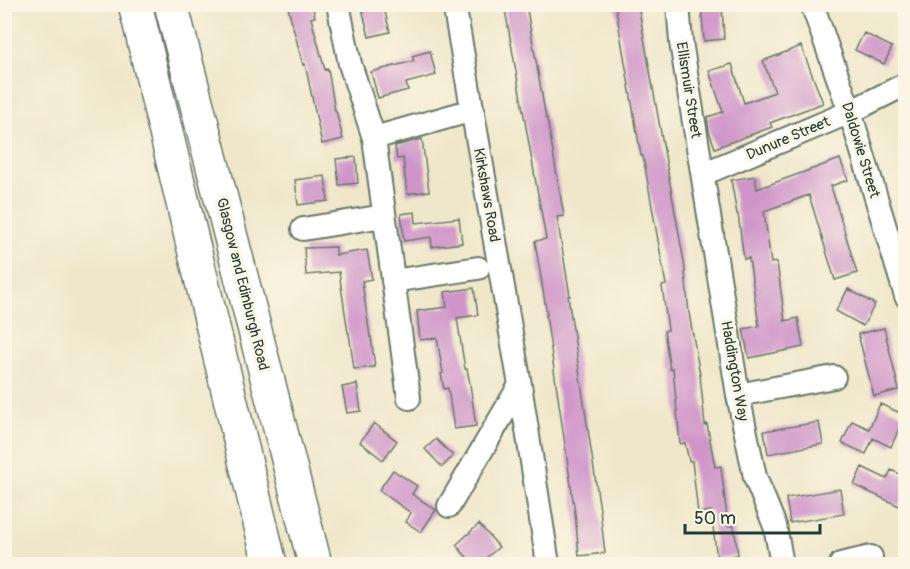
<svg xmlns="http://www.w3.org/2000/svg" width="910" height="569" font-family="Pangolin,sans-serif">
<rect width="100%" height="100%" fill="#fcf5e5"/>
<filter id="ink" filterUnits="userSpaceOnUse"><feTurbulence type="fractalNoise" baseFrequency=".0167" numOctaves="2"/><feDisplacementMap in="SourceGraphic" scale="12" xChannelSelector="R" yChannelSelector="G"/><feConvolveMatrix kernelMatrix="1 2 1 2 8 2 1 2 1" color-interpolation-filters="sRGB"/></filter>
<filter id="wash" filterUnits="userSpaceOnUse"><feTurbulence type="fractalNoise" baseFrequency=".008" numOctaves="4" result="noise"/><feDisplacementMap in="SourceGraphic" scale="24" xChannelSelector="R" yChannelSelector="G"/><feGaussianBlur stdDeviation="1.35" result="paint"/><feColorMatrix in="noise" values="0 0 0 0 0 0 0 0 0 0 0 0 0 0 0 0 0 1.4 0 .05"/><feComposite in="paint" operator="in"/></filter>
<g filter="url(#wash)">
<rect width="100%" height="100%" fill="#f0e7ca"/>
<g id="blocks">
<path fill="#cf95c9" d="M287,4H312L315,17L311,18L325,70L328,69L335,111H336L343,139L322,144L305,64L303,65Z
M375,4H383L390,32L369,37L362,8Z
M504,4H526L546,118H547L564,216L557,217L570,296H568L600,510L605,553L579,556L575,513L546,315H547L535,241L546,239Z
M615,4H638L684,262L689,313L700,375L705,425L707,424L715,467L721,466L728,526H734L738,555L717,558L711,511L698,513L692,461H689L685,443L680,444L673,368L670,369L664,331L668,330L662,286L666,285L643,156H641Z
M701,4H722L724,39L704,41Z
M864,33L892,47L884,64L855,50Z
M801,46L823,103L770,123L772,127L715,148L709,131L707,117L723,112L709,71L732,64L744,103L775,92L763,61Z
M430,51L436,75L406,83L408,90L378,98L371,72L414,61L412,56Z
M422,139L429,191L407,194L403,158L397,159L395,146Z
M356,157L358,183L339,185L336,159Z
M840,159L848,180L831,186L857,273L835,280L809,195L764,211L771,263L777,262L785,321L798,318L803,347L749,358L743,329L759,326L749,258L744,259L738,214H737L731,180L755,176L757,189Z
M325,176L328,201L298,205L295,180Z
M415,212L416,223L459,218L462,243L432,247L431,237L404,241L401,214Z
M336,247V255L367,250L372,279L362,281L370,337H371L375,367L354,369L349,333H348L339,272L306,275L304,248Z
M474,288L478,315L457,318L465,369H467L470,384L476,426L454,429L448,388L444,389L441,374L443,373L437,338L420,340L417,311L447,307L445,292Z
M848,289L875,304L863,326L836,311Z
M884,328L899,390L874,396L858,334Z
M357,384L361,411L347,413L342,387Z
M880,404L905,415L891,447L873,438L866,454L842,443L852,421L869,429Z
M819,422L823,444L768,454L764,431Z
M374,423L397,441L383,460L360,442Z
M436,439L453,456L442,467L425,449Z
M862,467L887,479L891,470L906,477V492L899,506L854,485Z
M393,470L417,486L412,494L436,510L421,532L406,522L411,513L379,490Z
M840,489L844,514L790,523L786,498Z
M479,524L499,547L479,564H473L456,545Z"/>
</g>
</g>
<g filter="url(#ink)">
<use href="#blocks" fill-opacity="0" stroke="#687868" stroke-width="1.5"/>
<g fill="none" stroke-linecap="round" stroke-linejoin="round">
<g stroke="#687868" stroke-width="26">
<path id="minor" d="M338,4L350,64L374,138
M454,4L520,385L548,564
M678,4L681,42L738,395L755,477L775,526L782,564
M812,4L850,112L906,296
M703,174L850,112L906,84
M303,229L384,216
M393,281L478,268
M738,395L834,377
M409,398L374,138L473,110
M449,506L520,385
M841,564L871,557"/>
</g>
<g stroke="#687868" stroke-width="36">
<path id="highway" d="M135,4L270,564
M171,4L315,564"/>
</g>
<use href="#minor" stroke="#fff" stroke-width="22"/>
<use href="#highway" stroke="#fff" stroke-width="33"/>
</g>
</g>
<g text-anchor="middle" stroke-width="6" stroke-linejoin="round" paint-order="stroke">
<g font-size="15" fill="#1f3d34" stroke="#fcf5e5">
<text transform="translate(689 90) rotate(81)" y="5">Ellismuir Street</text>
<text transform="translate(788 138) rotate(-23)" y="5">Dunure Street</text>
<text transform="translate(861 150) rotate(73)" y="5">Daldowie Street</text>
<text transform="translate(487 195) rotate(80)" y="5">Kirkshaws Road</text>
<text transform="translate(243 284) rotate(76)" y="5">Glasgow and Edinburgh Road</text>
<text transform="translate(735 371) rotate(80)" y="5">Haddington Way</text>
</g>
</g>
<rect width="910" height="569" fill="none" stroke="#fcf5e5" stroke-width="24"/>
<path d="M685 524v9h135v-9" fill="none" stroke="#1f3d34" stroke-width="3"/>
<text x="694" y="524" font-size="18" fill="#1f3d34" stroke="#fcf5e5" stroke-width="4.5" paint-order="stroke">50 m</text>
</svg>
